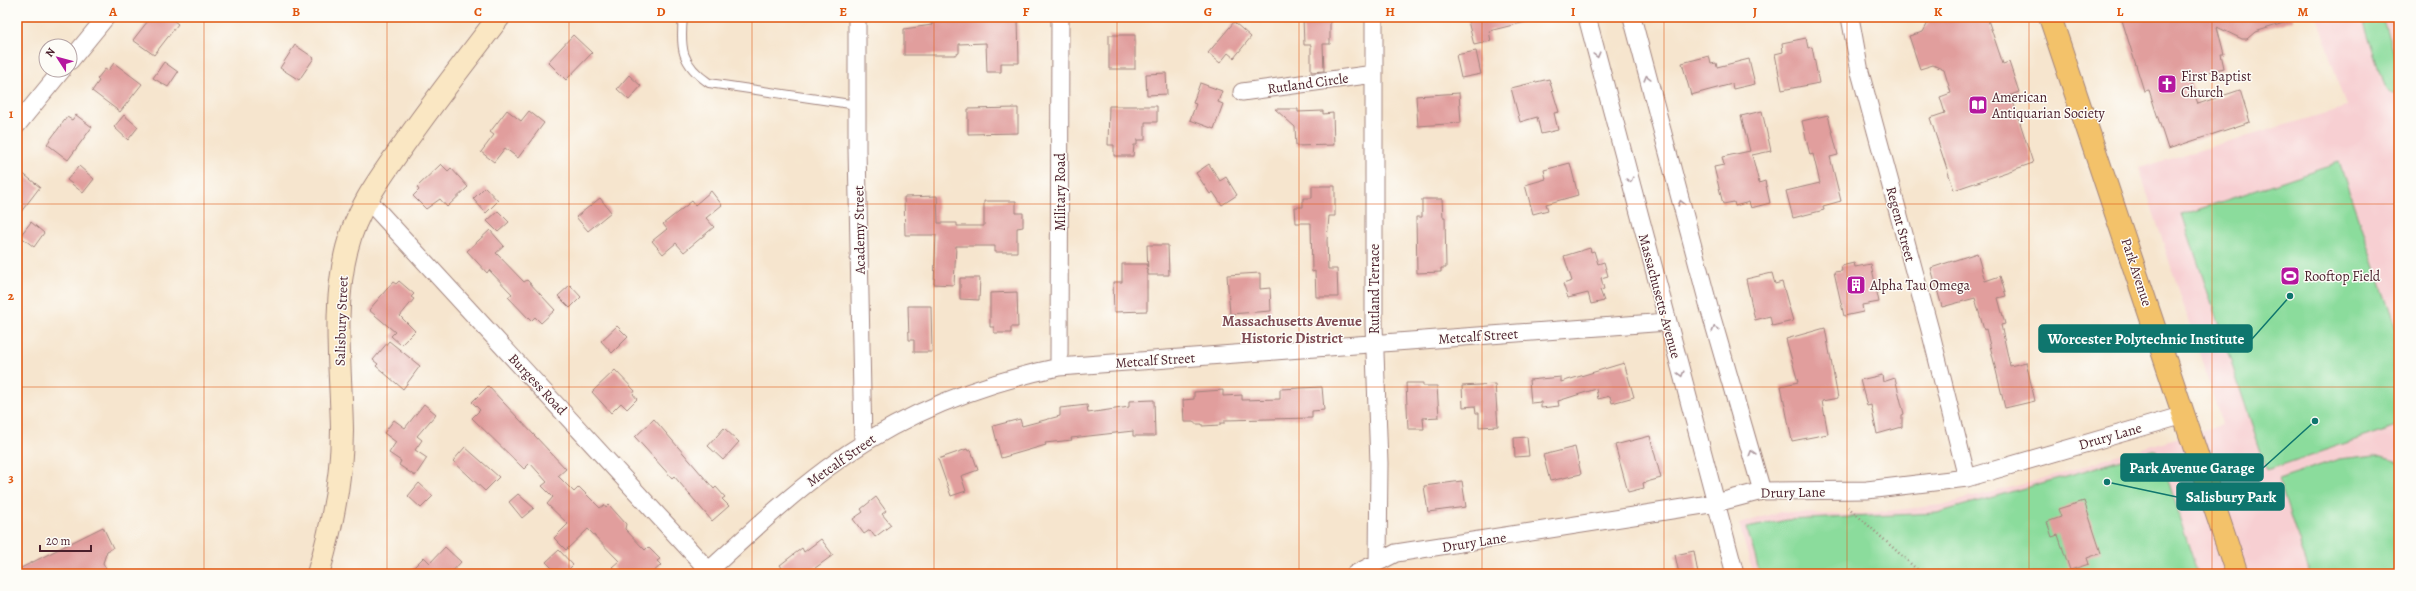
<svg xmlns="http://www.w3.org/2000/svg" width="2416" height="591" font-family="Alegreya,serif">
<rect width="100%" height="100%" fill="#fdfcf7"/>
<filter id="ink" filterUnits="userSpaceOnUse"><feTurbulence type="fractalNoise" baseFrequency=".025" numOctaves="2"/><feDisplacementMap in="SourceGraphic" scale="8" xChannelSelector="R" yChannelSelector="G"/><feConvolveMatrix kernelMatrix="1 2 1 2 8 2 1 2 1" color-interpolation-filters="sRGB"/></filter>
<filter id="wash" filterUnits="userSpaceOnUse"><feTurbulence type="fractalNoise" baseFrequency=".012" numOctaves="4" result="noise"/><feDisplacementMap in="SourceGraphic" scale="16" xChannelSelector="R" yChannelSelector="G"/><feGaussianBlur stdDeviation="0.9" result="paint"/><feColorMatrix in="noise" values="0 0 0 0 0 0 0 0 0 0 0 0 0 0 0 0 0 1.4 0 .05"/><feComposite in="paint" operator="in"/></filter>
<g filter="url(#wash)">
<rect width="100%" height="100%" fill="#f6e5ce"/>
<path fill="#f7cfd2" d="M2317,17H2399V574H1753L1739,524L1780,512L1849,515L1941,505L2024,484L2222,424L2139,168L2346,107Z"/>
<path fill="#8bdc9c" stroke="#6a7e64" d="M2362,17H2382L2399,68V92H2391L2384,86Z
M2339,162L2399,338V425L2267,470L2182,215Z
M2157,450L2198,574H1760L1747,528L1787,520L1937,513Z
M2375,455L2399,462V574H2310L2278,479L2339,459Z"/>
<g id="blocks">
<path fill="#e19e9d" d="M151,17H169L178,24L154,55L133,40Z
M932,17H958V21L1018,18L1019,63H1001V72H987L986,43L959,44V53L955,55H904V29L932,25Z
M1303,17H1330V44H1323L1324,71L1311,72V45H1304Z
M1467,17H1525V22L1489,31L1491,41L1474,45Z
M1931,17H1987L2003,64L2009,62L2019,92L2011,95L2033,163L1954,190L1930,118L1945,113L1940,97L1951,93L1944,70L1933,65L1920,69L1909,36L1923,32Z
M2121,17H2293V20L2255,32L2247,39H2242L2217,27L2224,54H2221L2224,68L2189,77L2198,104L2240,90L2250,122L2168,149L2149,90L2144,91Z
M1234,22L1251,37L1234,58L1228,53L1220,63L1208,53Z
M573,35L592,53L566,80L548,62Z
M1109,35H1135V69H1109Z
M1806,38L1808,48L1812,47L1819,83L1782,90L1775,54L1783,52L1782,43Z
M295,45L314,58L299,80L280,68Z
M1476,51L1481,74L1461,78L1456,55Z
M1709,56L1711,64L1716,63L1717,67L1749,59L1755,84L1733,89L1732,84L1691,95L1682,63Z
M164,62L178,72L168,87L153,78Z
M114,63L142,84L120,112L92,91L99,81L97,79L105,69L108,71Z
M1166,73L1167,94L1147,95L1146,74Z
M629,75L641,86L629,100L617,89Z
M1549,79L1559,112L1554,113L1558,130L1541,134L1537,117L1520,122L1511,88Z
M1200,83L1222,91L1218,102L1223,104L1214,129L1190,120L1196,104L1193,103Z
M1459,93L1461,123L1418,126L1416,96Z
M1109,106H1157V122H1145V140H1137V145H1134L1133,156H1114V145H1108Z
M1018,108V133L968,134V109Z
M1275,109H1298V112L1323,111V114L1333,113L1334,145L1296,146L1295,127Z
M507,110L521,121L529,111L544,123L518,158L505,148L494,162L481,152L494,135L490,132Z
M1762,111L1771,151L1752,155L1759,183L1765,181L1770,203L1751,208L1749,202L1735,206L1734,202L1723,204L1714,167L1724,165L1722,157L1750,151L1741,116Z
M76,115L92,127L68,160L47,144L67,117L72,120Z
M124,115L138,127L128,140L114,127Z
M1828,115L1838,155L1830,157L1841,201L1823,206L1824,210L1793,218L1786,191L1820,183L1813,154L1810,155L1802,121Z
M1570,163L1578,195L1546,204L1548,210L1533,214L1525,185L1546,179L1544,170Z
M441,164L448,171L451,168L468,187L447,207L440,199L426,209L413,196L419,190L417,187Z
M1209,164L1220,181L1226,177L1237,195L1222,205L1213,192L1210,194L1196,173Z
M79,166L94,179L83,193L67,180Z
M17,169L40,187L17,217Z
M1312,186H1335V216H1329L1327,240L1328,269H1337L1338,297H1316L1315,271L1312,272L1311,223H1296L1295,207H1303V198H1312Z
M485,187L498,201L486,213L473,199Z
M711,191L722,205L706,218L714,227L684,252L676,243L663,254L652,241L667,229L663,224L692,201L695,205Z
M937,196L938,223H957V226H984V201H1016V213H1023V227L1017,228V252H995V246H956L954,285L934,284L936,235H905L904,197Z
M600,198L611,212L588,231L576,217Z
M1422,199H1442L1443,217H1445L1446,268H1441V272L1417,273L1416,217H1422Z
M498,211L509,222L498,232L487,221Z
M31,222L44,233L34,247L20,236Z
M490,230L504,246L496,253L524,282L527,280L555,310L541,323L535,317L531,321L508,297L512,294L489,270L487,273L467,251Z
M1147,245H1168L1169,275H1148Z
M1590,248L1591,252L1594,251L1598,264L1604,262L1608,276L1601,278L1604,289L1600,290L1604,301L1591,304L1588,293L1568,298L1563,284L1572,281L1564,256Z
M1977,253L1985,281L2000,276L2006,296L1998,298L2005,324L2001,325L2010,366L2026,362L2035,401L2005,408L1986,329L1984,330L1975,298L1942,307L1931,268Z
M1854,263L1855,267L1871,264L1879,302L1862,305L1863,312L1844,316L1834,272L1842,271L1841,266Z
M1122,264H1147V311L1114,312L1113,282H1122Z
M1260,273V289L1270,288L1271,311L1230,314L1227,275Z
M1772,273L1775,284L1782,282L1793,321L1772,326L1770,316L1755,320L1746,279Z
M960,278H980L979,300L960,299Z
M399,281L414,294L411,297L414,299L400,316L415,331L401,345L391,336L395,332L369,310L393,282L396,284Z
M570,285L581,297L570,308L558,296Z
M1017,292L1018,327H1011V333H994V327H990V293Z
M908,306H931L932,352H914V340H909Z
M617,326L628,337L612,353L601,341Z
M1825,328L1838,398L1822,401L1828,434L1792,441L1781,386L1798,382L1786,339Z
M389,341L420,366L403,389L376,366L378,364L373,360Z
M1624,363L1634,397L1612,403L1610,396L1598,399L1596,389L1558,401L1559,406L1541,408V402L1531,403L1529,380L1561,377V382Z
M615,370L635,391L633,394L637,399L627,409L621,403L611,413L592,392Z
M1882,375L1883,382L1895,378L1904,414L1902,415V427L1877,434L1871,405L1867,406L1860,380Z
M1406,383H1423V386H1437L1439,417L1423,418L1424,429H1408Z
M1495,384L1498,426L1479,427V413H1476L1475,406L1463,407L1462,386Z
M488,386L566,469L558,476L574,492L579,487L600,508L604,505L606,508L609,505L626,524L625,529L645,550L648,547L660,559L657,561L661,565L651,574H619L612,567L619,561L588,529L566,550L554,538L568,524L547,504L553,497L542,486L547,482L530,463L524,469L472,418L480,410L472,402Z
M1322,387L1324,410L1312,411V418L1225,420V423H1220V425L1202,426V424H1195V422H1184L1183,400L1194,399V392L1223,390V396L1242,395V400L1280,399V389Z
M1154,400L1155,436H1133V431L1071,438L1072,440L1045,443L1046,445L1001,458L993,426L1020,419L1022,426L1060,416V408L1087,405L1088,413L1129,407V401Z
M424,404L436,414L417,436L422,440L415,450L427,458L415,476L399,465L401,461L389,453L396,442L384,433L394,420L405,428Z
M654,419L714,489L716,487L725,497L722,499L729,506L712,521L674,476L672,478L635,437Z
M724,428L739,442L723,460L708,446Z
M1650,436L1661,478L1643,483L1644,488L1628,492L1615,445Z
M1527,437L1529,456L1515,457L1514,438Z
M465,447L499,477L485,491L453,461Z
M1575,447L1581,474L1550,481L1543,455Z
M967,449L968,451L971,450L978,470L961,476L966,491L951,496L938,459Z
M1462,481L1466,507L1428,512L1424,486Z
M419,483L433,496L421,508L408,496Z
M518,494L534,508L522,518L509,502Z
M876,497L886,511L882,514L891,525L875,537L870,530L864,534L853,519L863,512L861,509Z
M2084,501L2101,553L2087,558L2089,564L2070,570L2058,535L2052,537L2047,522L2061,517L2058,509Z
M103,527L113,548L107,551L103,563L109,574H17V570Z
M821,539L833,555L807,574H786L780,565L802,548L804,552Z
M445,547L461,562L450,574H407L424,557L430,563Z
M559,550L573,565L564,574H558L546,562Z
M1694,551L1698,574H1679L1675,555Z"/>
</g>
</g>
<g filter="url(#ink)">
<use href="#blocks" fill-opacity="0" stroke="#a0827c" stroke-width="1"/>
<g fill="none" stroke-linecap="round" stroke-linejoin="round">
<g stroke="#a0827c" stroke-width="10">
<path id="lane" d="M683,17C680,48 681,64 709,83L857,105"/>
</g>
<g stroke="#a0827c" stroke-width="19">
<path id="street" d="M857,17V149L863,443
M1374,17V325L1379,463L1378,561
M1587,17L1735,574
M1632,17L1710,311L1762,491
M1850,17L1860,72L1930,330L1967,478
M70,61L106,17
M1242,92L1374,74
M17,125L62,70
M367,199L709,571
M1059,367L1060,17
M705,574C745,538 783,501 826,469C896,416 974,385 1059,367L1667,322
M1355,574L1396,553L1716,503L1762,491L1867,490L1967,478L2184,415"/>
</g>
<g stroke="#a0827c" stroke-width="24">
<path id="secondary" d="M318,574C332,527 342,480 342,430C341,369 332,307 347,248C357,208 381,177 404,144C434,101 467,59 499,17"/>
</g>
<g stroke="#a0827c" stroke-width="24">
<path id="primary" d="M2050,17L2237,574"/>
</g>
<path stroke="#a0827c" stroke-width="2.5" stroke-dasharray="1 3" stroke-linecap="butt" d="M1848,507L1922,574"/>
<use href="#lane" stroke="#fff" stroke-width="8"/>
<use href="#street" stroke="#fff" stroke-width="17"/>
<use href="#secondary" stroke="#fae7c3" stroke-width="22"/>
<use href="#primary" stroke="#f3c26a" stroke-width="22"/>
</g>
<defs><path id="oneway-chevron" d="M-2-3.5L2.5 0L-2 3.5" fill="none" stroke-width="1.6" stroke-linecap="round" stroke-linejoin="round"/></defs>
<g stroke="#ae9aa0">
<use href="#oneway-chevron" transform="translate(1597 55) rotate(75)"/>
<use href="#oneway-chevron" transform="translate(1647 78) rotate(-105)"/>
<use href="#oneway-chevron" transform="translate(1630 180) rotate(75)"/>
<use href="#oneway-chevron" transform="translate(1681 203) rotate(-105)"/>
<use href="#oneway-chevron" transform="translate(1715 329) rotate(-106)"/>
<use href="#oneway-chevron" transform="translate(1681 374) rotate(75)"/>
<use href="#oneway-chevron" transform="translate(1752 453) rotate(-106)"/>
</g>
</g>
<path fill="none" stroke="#e0560e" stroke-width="1" stroke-opacity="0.55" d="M204,17V574M387,17V574M569,17V574M752,17V574M934,17V574M1117,17V574M1299,17V574M1482,17V574M1664,17V574M1847,17V574M2029,17V574M2212,17V574M17,204H2399M17,387H2399"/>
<defs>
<g id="church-square" transform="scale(1)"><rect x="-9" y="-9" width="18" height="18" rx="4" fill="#b5179e" stroke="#fdfcf7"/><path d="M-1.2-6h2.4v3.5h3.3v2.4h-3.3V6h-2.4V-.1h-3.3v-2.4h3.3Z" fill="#fff"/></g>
<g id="library-square" transform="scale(1)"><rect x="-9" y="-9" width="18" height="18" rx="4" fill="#b5179e" stroke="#fdfcf7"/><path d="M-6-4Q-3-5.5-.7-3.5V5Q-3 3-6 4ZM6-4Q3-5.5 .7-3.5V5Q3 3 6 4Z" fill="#fff"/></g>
<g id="stadium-square" transform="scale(1)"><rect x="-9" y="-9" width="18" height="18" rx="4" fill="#b5179e" stroke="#fdfcf7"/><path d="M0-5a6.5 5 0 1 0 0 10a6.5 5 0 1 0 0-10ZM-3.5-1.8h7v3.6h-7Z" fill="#fff"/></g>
<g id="building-square" transform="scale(1)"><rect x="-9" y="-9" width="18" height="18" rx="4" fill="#b5179e" stroke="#fdfcf7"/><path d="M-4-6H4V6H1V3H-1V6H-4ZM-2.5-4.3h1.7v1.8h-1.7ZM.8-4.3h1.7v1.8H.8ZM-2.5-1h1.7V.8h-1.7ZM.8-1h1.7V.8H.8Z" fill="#fff"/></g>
</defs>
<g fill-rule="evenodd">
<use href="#church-square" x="2167" y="84"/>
<use href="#library-square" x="1978" y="105"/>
<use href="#stadium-square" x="2290" y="276"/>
<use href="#building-square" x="1856" y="285"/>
</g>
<g text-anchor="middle" stroke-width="3" stroke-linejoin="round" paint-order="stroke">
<g font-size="14" fill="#4a1f2b" stroke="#fdfcf7" text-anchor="start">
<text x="2181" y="81">First Baptist<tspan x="2181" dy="16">Church</tspan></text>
<text x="1992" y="102">American<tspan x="1992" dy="16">Antiquarian Society</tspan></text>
<text x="2304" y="281">Rooftop Field</text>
<text x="1870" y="290">Alpha Tau Omega</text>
</g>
<g font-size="14" fill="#4a1f2b" stroke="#fdfcf7">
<text transform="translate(1308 83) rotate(-8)" y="5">Rutland Circle</text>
<text transform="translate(1060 192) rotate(-90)" y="5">Military Road</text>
<text transform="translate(1901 224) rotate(75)" y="5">Regent Street</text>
<text transform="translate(859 230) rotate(-91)" y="5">Academy Street</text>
<text transform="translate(2137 272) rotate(72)" y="5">Park Avenue</text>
<text transform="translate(1374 289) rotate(-90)" y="5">Rutland Terrace</text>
<text transform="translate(1660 296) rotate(75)" y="5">Massachusetts Avenue</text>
<text transform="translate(341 321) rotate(-88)" y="5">Salisbury Street</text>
<text transform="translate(1478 336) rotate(-4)" y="5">Metcalf Street</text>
<text transform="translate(1155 360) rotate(-4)" y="5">Metcalf Street</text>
<text transform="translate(538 384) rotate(47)" y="5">Burgess Road</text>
<text transform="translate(2110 436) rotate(-16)" y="5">Drury Lane</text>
<text transform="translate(841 460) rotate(-35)" y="5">Metcalf Street</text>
<text transform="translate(1793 492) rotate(-1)" y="5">Drury Lane</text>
<text transform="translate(1474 542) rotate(-9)" y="5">Drury Lane</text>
</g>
<g font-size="15" font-weight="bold" fill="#7f4b53" stroke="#fdfcf7">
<text x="1292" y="326">Massachusetts Avenue<tspan x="1292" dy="17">Historic District</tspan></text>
</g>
</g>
<path fill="none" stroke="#0f766e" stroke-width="1.5" d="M2290 296L2252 339M2315 421L2263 468M2107 482L2177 497"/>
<g fill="#0f766e" stroke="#fdfcf7" stroke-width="1.5">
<circle cx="2290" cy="296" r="4"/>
<circle cx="2315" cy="421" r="4"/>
<circle cx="2107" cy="482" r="4"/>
</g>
<g fill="#0f766e" stroke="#0f766e" stroke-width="1.5">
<rect x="2039" y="325" width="213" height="27" rx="4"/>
<rect x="2121" y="454" width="142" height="27" rx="4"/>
<rect x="2177" y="483" width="107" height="27" rx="4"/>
</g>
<g font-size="15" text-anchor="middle" font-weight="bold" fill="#fff">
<text x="2146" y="344">Worcester Polytechnic Institute</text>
<text x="2192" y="473">Park Avenue Garage</text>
<text x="2231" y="502">Salisbury Park</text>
</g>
<rect width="2416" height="591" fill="none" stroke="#fdfcf7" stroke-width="44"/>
<g transform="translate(58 58) rotate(306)"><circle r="19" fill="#fdfcf7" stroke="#b5a4a5"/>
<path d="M0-3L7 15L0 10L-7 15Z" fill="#b5179e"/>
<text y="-6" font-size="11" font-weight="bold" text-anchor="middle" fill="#4a1f2b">N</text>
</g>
<path d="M40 545v6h51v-6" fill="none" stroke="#4a1f2b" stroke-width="2"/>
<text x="46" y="545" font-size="12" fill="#4a1f2b" stroke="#fdfcf7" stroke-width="3" paint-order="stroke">20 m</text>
<rect x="22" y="22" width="2372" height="547" fill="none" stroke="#e0560e" stroke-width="1.5"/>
<g font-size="13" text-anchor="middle" font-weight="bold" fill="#e0560e">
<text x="113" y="16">A</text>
<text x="296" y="16">B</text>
<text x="478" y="16">C</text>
<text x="661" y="16">D</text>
<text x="843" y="16">E</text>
<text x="1026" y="16">F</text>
<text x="1208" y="16">G</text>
<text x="1390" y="16">H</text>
<text x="1573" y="16">I</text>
<text x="1755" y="16">J</text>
<text x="1938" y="16">K</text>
<text x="2120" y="16">L</text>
<text x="2303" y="16">M</text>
<text x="11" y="118">1</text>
<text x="11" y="300">2</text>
<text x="11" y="482">3</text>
</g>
</svg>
